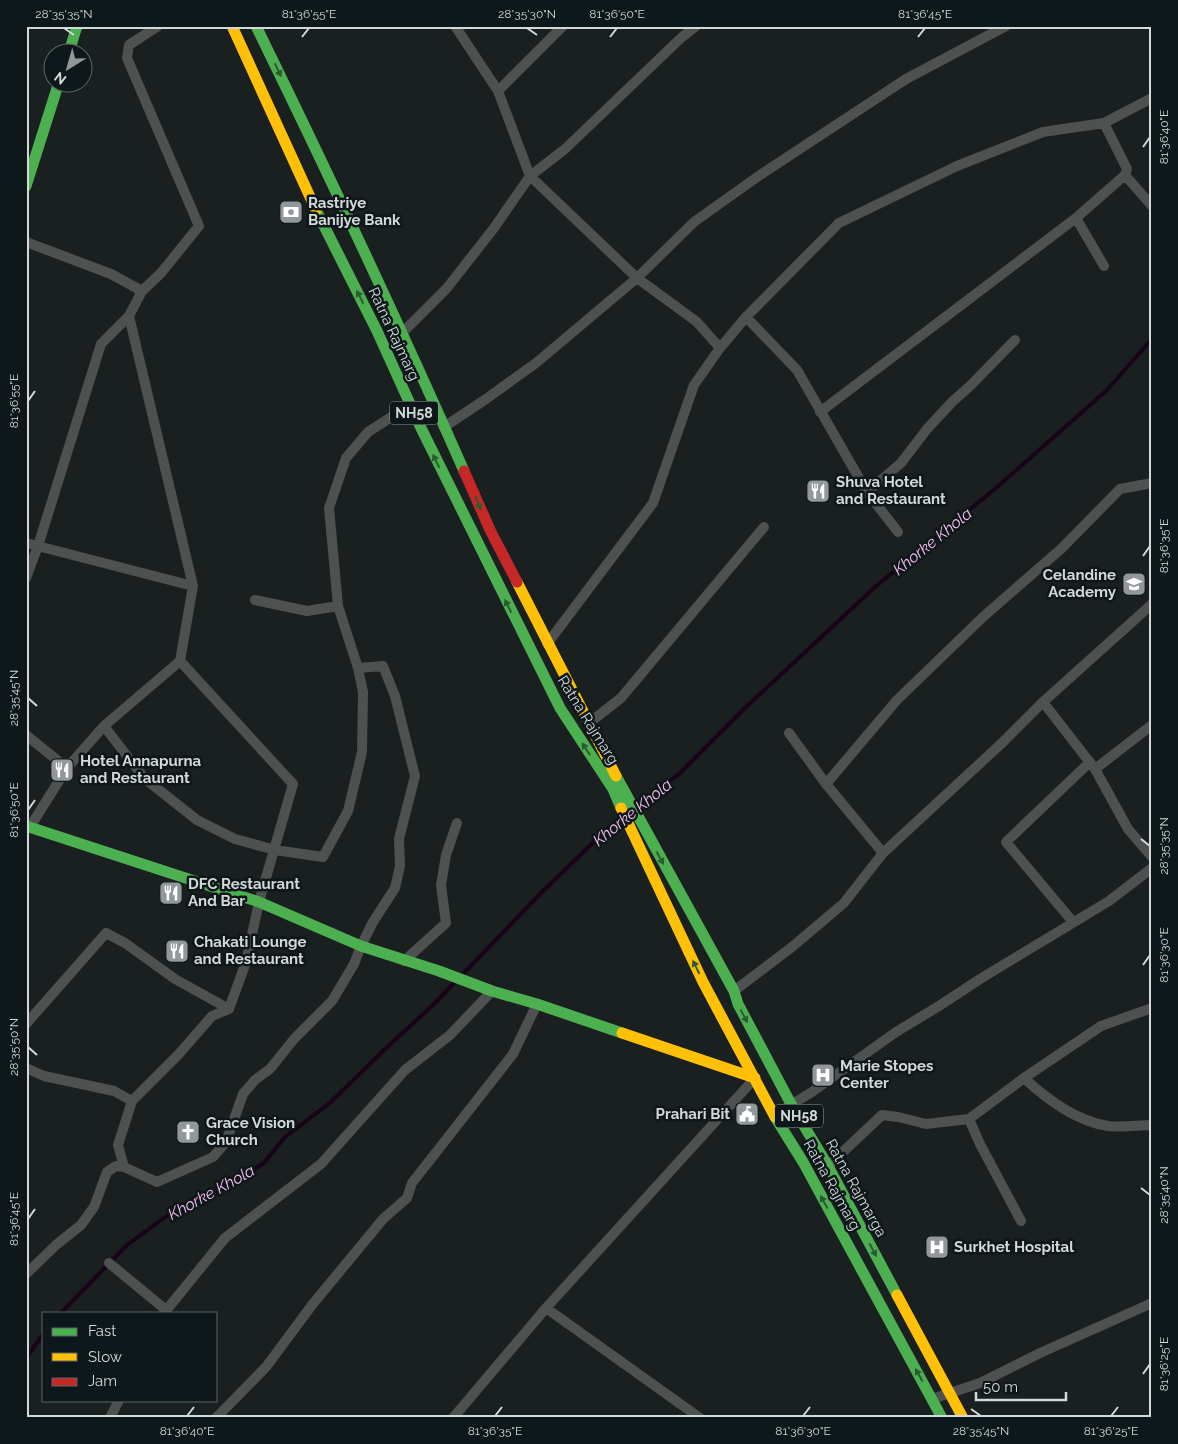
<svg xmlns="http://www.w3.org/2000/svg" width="1178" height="1444" font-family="Raleway,sans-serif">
<rect width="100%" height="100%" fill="#1a1f1f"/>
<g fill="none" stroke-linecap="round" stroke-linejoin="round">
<path stroke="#180318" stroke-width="4" d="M637,806L679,774L745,708L875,587L996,488L1106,391L1152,339
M461,976L540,894L606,830L621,818
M61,1313L127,1245L172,1212L218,1192L264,1163L285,1137L331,1102L386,1048L432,1006L456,981
M26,1358L44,1333"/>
<path stroke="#4f5151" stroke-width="10" d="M455,26L498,91L530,176L637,278L697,322L720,348
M498,91L563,26
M1125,175L1152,206
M1076,218L1104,266
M26,242L111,274L142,291
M746,317L797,370L867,492L898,532
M403,332L447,288L494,228L530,176L565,149L682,37L696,26
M820,412L1076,218L1125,175L1127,169L1104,123
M444,427L486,399L536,363L637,278L694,222L760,175L906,79L1006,26
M867,492L901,463L927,429L952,402L970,386L1015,340
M26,543L193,586
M26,578L38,546L101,344L129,316L142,291L161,273L199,226L127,58L129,45L158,26
M255,600L307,611L338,606
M547,644L653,503L694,385L720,348L746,317L839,223L957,166L1043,132L1104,123L1152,98
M1043,702L1095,769L1128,829L1152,857
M589,723L621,698L764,527
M104,726L144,778L197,820L235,839L275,850L323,857L348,811L362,752L363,692L358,668L338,606L329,508L346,458L368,432L410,405
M789,733L826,784L883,853
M26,735L67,768L30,827
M67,768L104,726L180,661L193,586L129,316
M1095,769L1152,725
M826,784L897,700L983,617L1061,549L1120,489L1152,483
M1073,922L1006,842L1090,762
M404,961L446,923L441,885L446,855L457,823
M734,991L792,947L844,903L883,853L1002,743L1043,702L1152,604
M26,1024L106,933L125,943L175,979L229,1009
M26,1068L44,1076L114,1091L132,1101
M1024,1078C1048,1100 1076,1121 1108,1126C1122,1128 1138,1125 1152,1125
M774,1115L812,1092L896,1032L939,1006L980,979L1109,901L1152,868
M969,1119L980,1144L1021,1221
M828,1166L882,1115L898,1117L926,1124L969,1119L1024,1078L1101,1026L1152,1008
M124,1167L118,1145L132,1101L178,1055L212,1016L229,1009L246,962L259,902L293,784L180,661
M109,1263L166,1310
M26,1274L56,1245L81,1225L94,1207L107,1172L116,1166L124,1167L157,1182L213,1157L226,1142L243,1094L255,1080L270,1069L294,1039L332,1001L354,964L361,946L373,922L395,888L400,866L399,839L415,776L395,696L383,666L358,668
M546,1308L700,1418
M164,1313L225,1238L321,1164L405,1070L450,1035L492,991
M932,1399L980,1383L1040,1353L1152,1303
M110,1418L119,1400
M216,1418L266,1367L312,1305L383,1219L407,1198L412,1183L513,1054L537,1004
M453,1418L546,1308L755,1078"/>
<path stroke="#4caf50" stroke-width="11" d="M256,26C328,173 398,321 464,471
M69,52L77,26
M26,186L59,82
M316,210L377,331L421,428L560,708L613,789L621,808
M616,776L734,991L738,1004L791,1104L828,1166L897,1295
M26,826L259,902L361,946L439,971L492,991L537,1004L622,1033
M775,1117L803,1162L942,1418"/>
<path stroke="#ffc107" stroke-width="11" d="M232,26L316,210
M517,582L616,776
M621,808L703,982L775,1117
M622,1033L755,1078
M897,1295L963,1418"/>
<path stroke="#c62828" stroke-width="11" d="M464,471L491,532L517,582"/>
</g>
<defs><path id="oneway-solid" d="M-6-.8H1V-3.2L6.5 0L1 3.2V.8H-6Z" transform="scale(1.25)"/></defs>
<g fill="#2a5b32">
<use href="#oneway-solid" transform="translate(278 70) rotate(64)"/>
<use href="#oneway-solid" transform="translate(360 297) rotate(-117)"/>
<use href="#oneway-solid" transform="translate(436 461) rotate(-116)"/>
<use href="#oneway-solid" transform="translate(478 503) rotate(67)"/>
<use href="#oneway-solid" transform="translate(508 606) rotate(-116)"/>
<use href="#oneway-solid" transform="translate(586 749) rotate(-123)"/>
<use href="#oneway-solid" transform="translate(660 858) rotate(61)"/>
<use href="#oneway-solid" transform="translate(696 967) rotate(-116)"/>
<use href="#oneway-solid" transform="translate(744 1016) rotate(62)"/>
<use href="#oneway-solid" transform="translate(824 1202) rotate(-119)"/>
<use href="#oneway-solid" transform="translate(873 1250) rotate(62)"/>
<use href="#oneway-solid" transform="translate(919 1375) rotate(-119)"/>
</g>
<path fill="none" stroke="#d3d9da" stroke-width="2" d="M64,28L74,35M527,28L537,35M302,37L309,28M610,37L617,28M918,37L925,28M1143,147L1150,137M28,401L35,391M1143,556L1150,546M28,698L37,706M28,810L35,800M1141,839L1150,846M1143,965L1150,955M28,1047L37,1055M1141,1188L1150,1195M28,1219L35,1209M1143,1374L1150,1364M971,1409L981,1416M187,1416L194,1407M495,1416L502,1407M803,1416L810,1407M1111,1416L1118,1407"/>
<defs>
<g id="bank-square" transform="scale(1.25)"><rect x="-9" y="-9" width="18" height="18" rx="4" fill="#929899" stroke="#0e1719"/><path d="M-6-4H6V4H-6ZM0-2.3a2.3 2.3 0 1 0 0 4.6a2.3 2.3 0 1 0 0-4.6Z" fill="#fff"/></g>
<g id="restaurant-square" transform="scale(1.25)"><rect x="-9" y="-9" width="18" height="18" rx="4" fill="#929899" stroke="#0e1719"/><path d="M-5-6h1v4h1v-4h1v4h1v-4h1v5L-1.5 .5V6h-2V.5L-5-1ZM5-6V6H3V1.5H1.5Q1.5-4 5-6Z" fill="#fff"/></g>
<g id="school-square" transform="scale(1.25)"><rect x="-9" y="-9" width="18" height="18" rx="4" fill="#929899" stroke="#0e1719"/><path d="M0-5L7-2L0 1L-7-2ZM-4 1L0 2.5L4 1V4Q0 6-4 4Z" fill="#fff"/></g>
<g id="hospital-square" transform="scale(1.25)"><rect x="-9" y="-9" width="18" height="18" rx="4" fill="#929899" stroke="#0e1719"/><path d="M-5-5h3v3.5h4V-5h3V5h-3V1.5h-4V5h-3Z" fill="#fff"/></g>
<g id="civic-square" transform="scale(1.25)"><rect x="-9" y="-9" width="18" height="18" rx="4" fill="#929899" stroke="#0e1719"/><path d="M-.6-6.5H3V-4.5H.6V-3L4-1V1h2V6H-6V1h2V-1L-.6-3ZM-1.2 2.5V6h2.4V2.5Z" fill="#fff"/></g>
<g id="church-square" transform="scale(1.25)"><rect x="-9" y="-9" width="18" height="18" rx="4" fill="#929899" stroke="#0e1719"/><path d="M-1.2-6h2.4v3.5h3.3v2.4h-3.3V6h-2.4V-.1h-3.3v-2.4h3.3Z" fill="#fff"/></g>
</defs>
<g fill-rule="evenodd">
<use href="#bank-square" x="291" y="212"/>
<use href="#restaurant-square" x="818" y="491"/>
<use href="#school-square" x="1134" y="584"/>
<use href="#restaurant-square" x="62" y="770"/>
<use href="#restaurant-square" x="171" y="893"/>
<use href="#restaurant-square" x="177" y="951"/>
<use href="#hospital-square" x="823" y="1075"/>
<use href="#civic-square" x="747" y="1114"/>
<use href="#church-square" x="188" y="1132"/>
<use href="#hospital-square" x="937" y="1247"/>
</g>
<g text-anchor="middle" stroke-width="5" stroke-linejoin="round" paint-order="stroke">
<g fill="#0e1719" stroke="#989fa0" stroke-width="1">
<rect x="390" y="401.5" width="48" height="23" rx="4"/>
<rect x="775" y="1104.5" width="48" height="23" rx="4"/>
</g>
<g font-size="14" font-weight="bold" fill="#d3d9da">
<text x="414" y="418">NH58</text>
<text x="799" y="1121">NH58</text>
</g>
<g font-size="15" font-weight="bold" fill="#d3d9da" stroke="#0e1719" text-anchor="start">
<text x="308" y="208">Rastriye<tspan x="308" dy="17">Banijye Bank</tspan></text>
<text x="836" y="487">Shuva Hotel<tspan x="836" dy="17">and Restaurant</tspan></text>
<text x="1116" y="580" text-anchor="end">Celandine<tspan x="1116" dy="17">Academy</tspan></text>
<text x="80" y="766">Hotel Annapurna<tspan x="80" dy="17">and Restaurant</tspan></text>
<text x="188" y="889">DFC Restaurant<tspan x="188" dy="17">And Bar</tspan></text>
<text x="194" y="947">Chakati Lounge<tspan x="194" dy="17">and Restaurant</tspan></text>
<text x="840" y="1071">Marie Stopes<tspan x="840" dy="17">Center</tspan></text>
<text x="730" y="1119" text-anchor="end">Prahari Bit</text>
<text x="206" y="1128">Grace Vision<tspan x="206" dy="17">Church</tspan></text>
<text x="954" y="1252">Surkhet Hospital</text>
</g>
<g font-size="15" fill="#d3d9da" stroke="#0e1719">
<text transform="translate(394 334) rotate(65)" y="5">Ratna Rajmarg</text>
<text transform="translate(588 720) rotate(58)" y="5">Ratna Rajmarg</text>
<text transform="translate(832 1185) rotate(61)" y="5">Ratna Rajmarg</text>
<text transform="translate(856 1188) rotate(61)" y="5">Ratna Rajmarga</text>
</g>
<g font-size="16" font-style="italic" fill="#fabef2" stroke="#0e1719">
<text transform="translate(932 541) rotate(-39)" y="6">Khorke Khola</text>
<text transform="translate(632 812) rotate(-39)" y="6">Khorke Khola</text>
<text transform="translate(211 1192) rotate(-29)" y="6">Khorke Khola</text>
</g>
</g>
<rect width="1178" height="1444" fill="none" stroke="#0e1719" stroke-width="55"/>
<rect x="42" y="1312" width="175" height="90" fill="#0e1719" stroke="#5d6566"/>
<rect x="52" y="1328" width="25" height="8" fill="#4caf50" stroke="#5d6566"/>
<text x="88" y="1336" font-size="15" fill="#d3d9da">Fast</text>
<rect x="52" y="1353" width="25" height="8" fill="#ffc107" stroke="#5d6566"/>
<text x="88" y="1362" font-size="15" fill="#d3d9da">Slow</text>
<rect x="52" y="1378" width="25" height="8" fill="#c62828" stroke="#5d6566"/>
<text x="88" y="1386" font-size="15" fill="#d3d9da">Jam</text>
<g transform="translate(68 68) rotate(217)"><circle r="24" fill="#0e1719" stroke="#5d6566"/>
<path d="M0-4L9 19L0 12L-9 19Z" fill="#929899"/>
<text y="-8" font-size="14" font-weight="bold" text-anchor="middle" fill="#d3d9da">N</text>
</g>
<path d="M976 1392v8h90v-8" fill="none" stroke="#d3d9da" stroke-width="2.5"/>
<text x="983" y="1392" font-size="15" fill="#d3d9da" stroke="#0e1719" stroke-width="4" paint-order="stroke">50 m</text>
<rect x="28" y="28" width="1122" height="1388" fill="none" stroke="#d3d9da" stroke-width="2"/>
<g font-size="12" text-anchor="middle" fill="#d3d9da">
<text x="64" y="18">28°35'35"N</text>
<text x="309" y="18">81°36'55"E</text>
<text x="527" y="18">28°35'30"N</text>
<text x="617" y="18">81°36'50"E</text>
<text x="925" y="18">81°36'45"E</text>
<text transform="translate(1164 137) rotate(-90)" y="4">81°36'40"E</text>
<text transform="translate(14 401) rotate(-90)" y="4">81°36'55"E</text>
<text transform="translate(1164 546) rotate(-90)" y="4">81°36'35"E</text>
<text transform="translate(14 698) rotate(-90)" y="4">28°35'45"N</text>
<text transform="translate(14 810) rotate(-90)" y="4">81°36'50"E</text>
<text transform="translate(1164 846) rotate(-90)" y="4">28°35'35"N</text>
<text transform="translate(1164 955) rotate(-90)" y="4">81°36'30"E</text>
<text transform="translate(14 1047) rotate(-90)" y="4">28°35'50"N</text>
<text transform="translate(1164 1195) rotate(-90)" y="4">28°35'40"N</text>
<text transform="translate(14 1219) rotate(-90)" y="4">81°36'45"E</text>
<text transform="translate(1164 1364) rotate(-90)" y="4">81°36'25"E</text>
<text x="187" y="1435">81°36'40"E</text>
<text x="495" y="1435">81°36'35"E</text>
<text x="803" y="1435">81°36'30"E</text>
<text x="981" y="1435">28°35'45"N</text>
<text x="1111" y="1435">81°36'25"E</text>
</g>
</svg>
